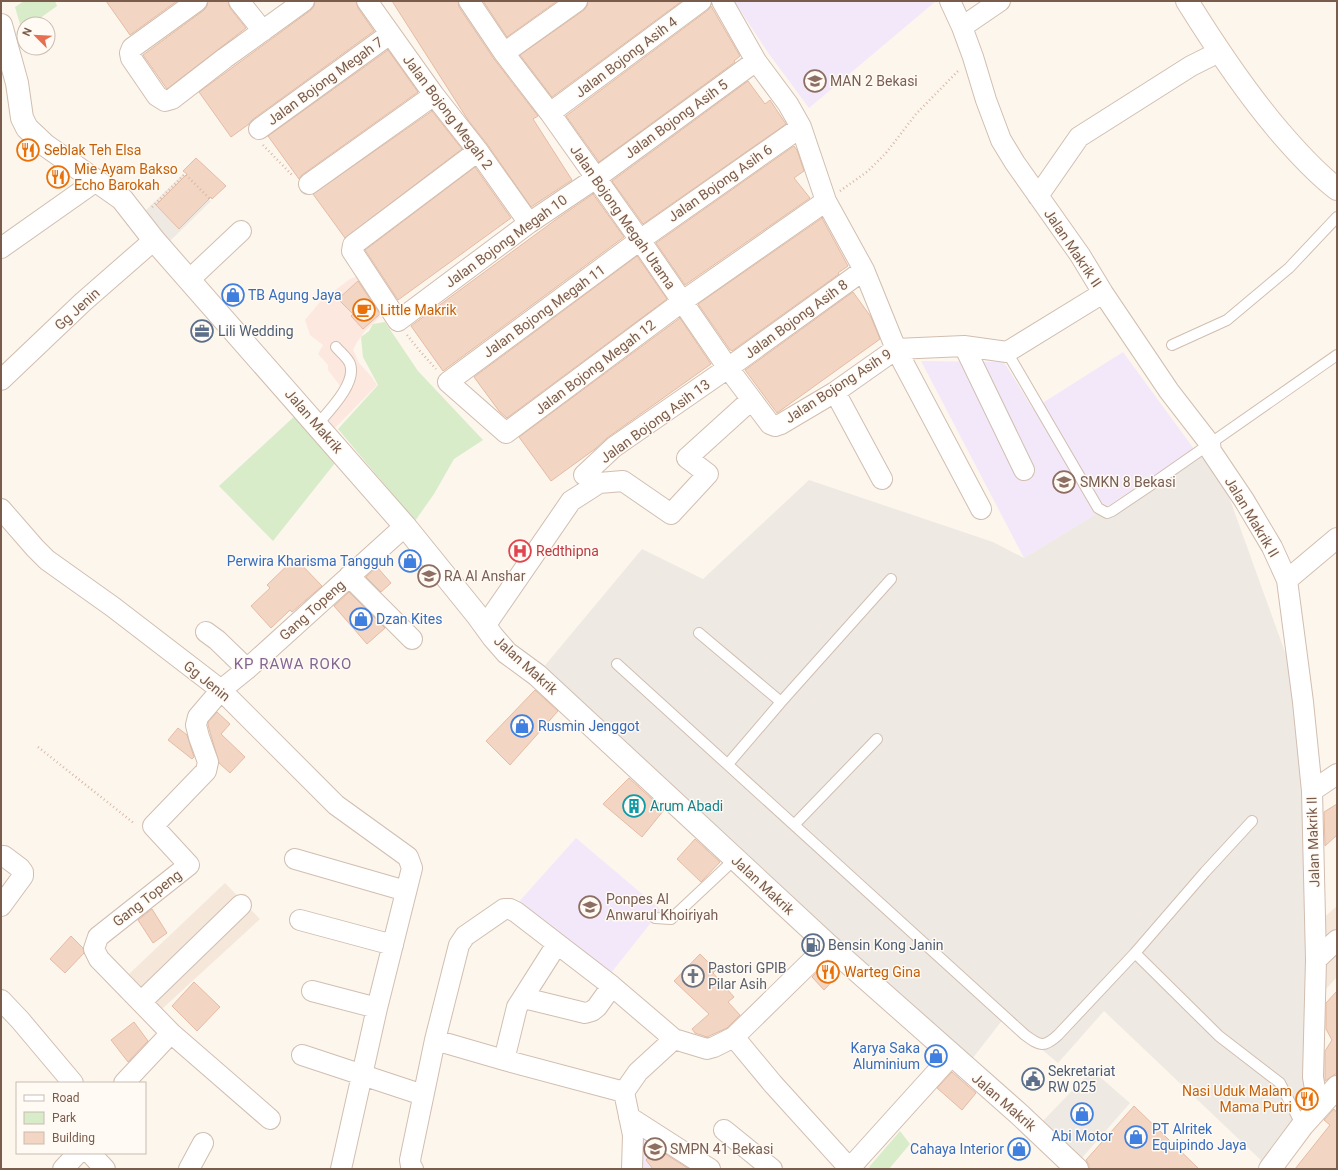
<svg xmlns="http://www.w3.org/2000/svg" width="1338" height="1170" font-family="Roboto,sans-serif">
<rect width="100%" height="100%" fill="#fdf6ec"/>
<path fill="#f5e8da" d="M225,883L260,919L162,1009L129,974Z
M1337,906V977L1326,989L1321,981L1323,918Z"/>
<path fill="#fde8e0" d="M365,273L389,309L365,331L357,342L353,350L359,363L371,376L377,385L335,428L321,412L341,387L328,370V365L318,354L323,345L310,335L305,320L320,302L350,279Z"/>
<path fill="#efe9e4" d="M183,174L211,201L168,243L142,214Z
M1210,444L1303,702L1318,1108L1267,1166L1104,1011L1058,1063L1004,1018L972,1059L537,675L642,549L703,579L809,480L993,542L1024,558Z
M1092,1070L1130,1103L1081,1159L1040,1124Z"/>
<path fill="#f3e8fa" d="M734,1H936L809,108L769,54Z
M1123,352L1194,449L1093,516L1024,558L921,361L1004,362L1033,409Z
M576,838L661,910L611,973L517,904Z
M638,1126L703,1169H636Z"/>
<path fill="#d8ecc9" d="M24,1H55L57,6L32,24H24V29L22,31L15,7Z
M385,322L418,371L483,440L454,459L434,494L415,521L338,429L378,385L363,357L361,337L369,331L373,324Z
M299,412L339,458L273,541L219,486Z
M900,1131L910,1144L889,1169H871L869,1167Z"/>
<path fill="#f3d5c3" stroke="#e6bba3" d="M106,1H177L130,35Z
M208,1H228L230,8L246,28L167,89L143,55L204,10L207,6Z
M315,1H356L358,8L374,31L252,120L249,124L231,137L199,92L311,10L314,6Z
M392,1H458L459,7L494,59L538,116L533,119L572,180L531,207L487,144L468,120Z
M483,1H557L507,37Z
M588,1H682L552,97L520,55L584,10L587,6Z
M711,6L740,56L734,61L735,62L599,162L566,116L708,10Z
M388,50L418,92L302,175L299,179L268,136Z
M748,81L765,104L770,100L786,124L643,224L612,181Z
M432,111L462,149L345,238L313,194Z
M794,146L797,150L804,171L794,178L810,198L685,285L656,243Z
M196,158L226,186L212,199L211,197L179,229L156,205L187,174L183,171Z
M475,167L511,218L398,300L365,250Z
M593,194L624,237L443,371L411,326L558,218Z
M822,218L848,266L838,273L839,274L732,351L731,350H730L698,304Z
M637,256L667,299L507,418L499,411L474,377Z
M358,281L380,314L363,329L351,316L353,314L338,299Z
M853,292L871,317L880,339L777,413L745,370Z
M680,318L711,364L607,438L595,449L551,481L519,437Z
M295,558L322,586L292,612L290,610L271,628L251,606L270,588L267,585Z
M377,567L391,583L381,592L366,577Z
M349,592L385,628L367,644L334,606Z
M535,690L558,711L510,765L486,741Z
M217,712L230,724L221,734L245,757L230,773L219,763L208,725V722Z
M178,728L187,735L194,757L192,759L168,740Z
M629,778L664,810L642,837L603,804Z
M1337,804V835L1325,846L1324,812Z
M695,839L720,862L701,882L677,859Z
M152,909L167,933L153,943L138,920Z
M71,936L83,948L84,953L65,973L50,959Z
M700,954L716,970L713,973L734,997L728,1002L740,1015L727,1028L707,1037L695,1033L692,1029L709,1014L674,981Z
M828,961L840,973L824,990L812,977Z
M194,982L220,1007L197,1031L172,1006Z
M1337,991V1073L1325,1081V1051L1332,1040L1326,1029V1003Z
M134,1022L148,1041L128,1062L111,1040Z
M952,1072L976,1093L962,1110L937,1088Z
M1134,1106L1199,1169H1089V1165L1086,1160Z
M1334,1109L1337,1113V1169H1295L1330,1125L1324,1120Z
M656,1148L689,1169H653L646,1160Z"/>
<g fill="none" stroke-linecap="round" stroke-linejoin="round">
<g stroke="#d1beb0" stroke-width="12">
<path id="service" d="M1172,345L1227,320L1289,268L1337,217
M1007,352L1098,508L1107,513L1112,511L1158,480L1337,355
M317,425C329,411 357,383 350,364C348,358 340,352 336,347
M699,633L781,702
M617,664L1025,1035C1040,1046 1044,1048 1058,1035L1135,953L1205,872L1252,821
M728,764L781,702L891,579
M794,825L877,739
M655,918L671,919L735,859
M1135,953L1219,1036L1280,1083L1302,1126"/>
</g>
<g stroke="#d1beb0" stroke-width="22">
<path id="minor" d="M197,1L132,48L130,53L131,58L157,96L165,101L172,99L225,58L304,1
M239,1L263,31
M367,1L434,95L478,151L529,223
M469,1L504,53L550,113L640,240L728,368L770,424L775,426L781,424L835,392L896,349
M722,1L756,61L788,104L801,127L826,201L864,270L896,349L981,509
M950,1L962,27L973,57L986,100L1001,140L1015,163L1080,255L1103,293L1169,391L1210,444L1211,451L1244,500L1272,547L1287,580L1303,702L1312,791L1316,960L1313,1077L1318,1108
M962,27L1000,1
M504,53L577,1
M550,113L701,1
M801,127L640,240L448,382L506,433L683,301L826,201
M259,129L390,34
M478,151L353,245L352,251L398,321L529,223L596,178L756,61
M309,184L434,95
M1038,196L1079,137L1191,66L1219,52
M1,248L96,181
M189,280L241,231
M964,346L1024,470
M896,349L964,346L1007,352L1103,293
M1,380L83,302L154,240
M835,392L882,479
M584,475L614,447L728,368L864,270
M1,509L35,548L47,560L113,607L221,690L336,805L408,857L412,868L377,1008L341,1169
M349,576L412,639
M1287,580L1337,538
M485,626L571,501L599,483L623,481L671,514L708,474L687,458L751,400
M206,632L217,640L247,669
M1312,791L1337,774
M295,859L406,891
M1,906L23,876V872L20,868L4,856
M300,920L393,945
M1316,960L1337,940
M312,991L377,1008
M1,1000L20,1020L73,1083
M521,1001L528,999L585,1013L592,1011L597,1007L612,986
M141,1002L241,905
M171,1033L270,1119
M734,1037L773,1084L850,1169
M435,1040L504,1060L624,1092
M302,1055L423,1095
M504,1060L517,1007L557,944
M124,1083L171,1033L99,959L94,949L98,937L189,865L153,826L206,771L208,762L199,737L196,725L198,717L221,690L247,669L405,526
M629,1117L710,1169
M724,1130L772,1169
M90,1153L105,1169
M63,1169L78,1153
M189,1169L203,1143
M413,1169L411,1166L410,1160L435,1040L459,945L465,936L504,909H510L516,912L612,986L674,1039
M632,1169L633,1135L624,1092L638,1072L674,1039L707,1049L714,1047L734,1037L828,945
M849,1169L952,1055"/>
</g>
<g stroke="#d1beb0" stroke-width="24">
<path id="tertiary" d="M1,25L17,83L22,118L27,128L45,145L122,199L154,240L405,526L477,615L493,637L507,653L537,675L828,945L1019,1114L1077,1169"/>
</g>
<g stroke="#d6c0b0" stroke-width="24">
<path id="secondary" d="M1187,1C1215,46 1244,90 1279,131C1297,152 1315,172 1337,189
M1270,1169L1302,1126L1337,1087"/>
</g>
<path stroke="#d9b8a5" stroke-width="2.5" stroke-dasharray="1 3" stroke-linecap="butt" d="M263,145L293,176
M840,191L868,171L886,153L916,114L958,71
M152,207L185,174L210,199
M407,335L419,350L436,369
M38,747L135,824"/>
<use href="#service" stroke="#fff" stroke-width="10"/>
<use href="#minor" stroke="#fff" stroke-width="20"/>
<use href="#tertiary" stroke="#fff" stroke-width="22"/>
<use href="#secondary" stroke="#fff" stroke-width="22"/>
</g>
<defs>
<g id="school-ring" transform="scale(1.15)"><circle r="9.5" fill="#fffaf3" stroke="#8d6e63" stroke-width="1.5"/><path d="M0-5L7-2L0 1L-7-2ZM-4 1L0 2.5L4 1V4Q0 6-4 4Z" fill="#8d6e63"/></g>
<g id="restaurant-ring" transform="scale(1.15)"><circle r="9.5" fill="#fffaf3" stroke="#e8710a" stroke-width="1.5"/><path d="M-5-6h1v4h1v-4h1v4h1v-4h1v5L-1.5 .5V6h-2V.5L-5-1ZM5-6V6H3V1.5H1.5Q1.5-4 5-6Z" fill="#e8710a"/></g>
<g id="shop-ring" transform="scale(1.15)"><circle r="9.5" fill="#fffaf3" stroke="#3f7fe0" stroke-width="1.5"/><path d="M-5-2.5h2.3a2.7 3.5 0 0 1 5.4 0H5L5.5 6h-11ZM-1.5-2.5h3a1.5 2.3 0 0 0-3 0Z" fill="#3f7fe0"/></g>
<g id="cafe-ring" transform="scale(1.15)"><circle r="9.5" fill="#fffaf3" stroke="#e8710a" stroke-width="1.5"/><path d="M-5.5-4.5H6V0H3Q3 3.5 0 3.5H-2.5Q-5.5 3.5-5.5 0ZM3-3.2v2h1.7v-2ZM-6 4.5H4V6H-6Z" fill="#e8710a"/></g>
<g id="office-ring" transform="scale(1.15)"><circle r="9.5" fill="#fffaf3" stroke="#5c6f8a" stroke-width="1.5"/><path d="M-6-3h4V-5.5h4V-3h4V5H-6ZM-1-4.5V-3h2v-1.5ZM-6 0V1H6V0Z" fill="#5c6f8a"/></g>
<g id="hospital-ring" transform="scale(1.15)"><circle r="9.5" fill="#fffaf3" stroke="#e0444e" stroke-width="1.5"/><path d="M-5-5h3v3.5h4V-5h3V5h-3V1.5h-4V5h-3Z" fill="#e0444e"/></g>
<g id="building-ring" transform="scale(1.15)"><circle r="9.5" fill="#fffaf3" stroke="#0f9aa8" stroke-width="1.5"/><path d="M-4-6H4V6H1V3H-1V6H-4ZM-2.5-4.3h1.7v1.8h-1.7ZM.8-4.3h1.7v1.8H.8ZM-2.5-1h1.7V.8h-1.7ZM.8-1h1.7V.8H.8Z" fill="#0f9aa8"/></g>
<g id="fuel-ring" transform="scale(1.15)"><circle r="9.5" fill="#fffaf3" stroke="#5c6f8a" stroke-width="1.5"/><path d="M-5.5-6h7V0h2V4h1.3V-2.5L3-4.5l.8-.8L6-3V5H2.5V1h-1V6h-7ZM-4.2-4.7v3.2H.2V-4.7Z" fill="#5c6f8a"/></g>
<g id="church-ring" transform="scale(1.15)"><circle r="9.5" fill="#fffaf3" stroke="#6b7280" stroke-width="1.5"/><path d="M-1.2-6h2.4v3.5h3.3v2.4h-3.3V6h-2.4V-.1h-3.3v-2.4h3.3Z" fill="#6b7280"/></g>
<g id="civic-ring" transform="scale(1.15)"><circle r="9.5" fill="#fffaf3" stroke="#5c6f8a" stroke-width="1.5"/><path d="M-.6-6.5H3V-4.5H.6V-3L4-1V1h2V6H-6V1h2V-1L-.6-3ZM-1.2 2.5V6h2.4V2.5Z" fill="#5c6f8a"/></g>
</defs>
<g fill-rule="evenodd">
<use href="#school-ring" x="815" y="81"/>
<use href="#restaurant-ring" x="28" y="150"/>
<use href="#restaurant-ring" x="58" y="177"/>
<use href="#shop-ring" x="233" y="295"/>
<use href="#cafe-ring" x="364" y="310"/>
<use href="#office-ring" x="202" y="331"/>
<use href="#school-ring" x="1064" y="482"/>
<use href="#hospital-ring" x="520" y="551"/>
<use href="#shop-ring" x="410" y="561"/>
<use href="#school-ring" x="429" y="576"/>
<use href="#shop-ring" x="361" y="619"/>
<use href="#shop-ring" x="522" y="726"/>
<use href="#building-ring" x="634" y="806"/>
<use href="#school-ring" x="590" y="907"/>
<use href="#fuel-ring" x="813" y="945"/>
<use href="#restaurant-ring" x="828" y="972"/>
<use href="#church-ring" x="693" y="976"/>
<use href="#shop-ring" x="936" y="1056"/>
<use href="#civic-ring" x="1033" y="1079"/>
<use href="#restaurant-ring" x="1307" y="1099"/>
<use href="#shop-ring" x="1082" y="1114"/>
<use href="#shop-ring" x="1136" y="1137"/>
<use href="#school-ring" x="655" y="1149"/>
<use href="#shop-ring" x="1019" y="1149"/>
</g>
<g text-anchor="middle" stroke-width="3" stroke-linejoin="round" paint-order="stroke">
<g font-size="14" fill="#7a5c4d" stroke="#fffaf3">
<text transform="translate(626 57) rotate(-37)" y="5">Jalan Bojong Asih 4</text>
<text transform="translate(325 81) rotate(-36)" y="5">Jalan Bojong Megah 7</text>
<text transform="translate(448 112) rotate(53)" y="5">Jalan Bojong Megah 2</text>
<text transform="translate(676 119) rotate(-36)" y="5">Jalan Bojong Asih 5</text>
<text transform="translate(720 183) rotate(-35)" y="5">Jalan Bojong Asih 6</text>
<text transform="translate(623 217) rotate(55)" y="5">Jalan Bojong Megah Utama</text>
<text transform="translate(506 241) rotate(-36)" y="5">Jalan Bojong Megah 10</text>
<text transform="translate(1073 248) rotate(56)" y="5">Jalan Makrik II</text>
<text transform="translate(77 309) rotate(-42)" y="5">Gg Jenin</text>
<text transform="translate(544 311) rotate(-36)" y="5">Jalan Bojong Megah 11</text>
<text transform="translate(796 319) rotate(-36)" y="5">Jalan Bojong Asih 8</text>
<text transform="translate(595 367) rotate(-37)" y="5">Jalan Bojong Megah 12</text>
<text transform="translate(838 386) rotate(-33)" y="5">Jalan Bojong Asih 9</text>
<text transform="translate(314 421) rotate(49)" y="5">Jalan Makrik</text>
<text transform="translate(655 421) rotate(-36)" y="5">Jalan Bojong Asih 13</text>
<text transform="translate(1252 517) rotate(59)" y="5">Jalan Makrik II</text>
<text transform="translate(312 610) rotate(-42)" y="5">Gang Topeng</text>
<text transform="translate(526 665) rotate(42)" y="5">Jalan Makrik</text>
<text transform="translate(207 681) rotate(39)" y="5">Gg Jenin</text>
<text transform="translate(1313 842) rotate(-92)" y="5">Jalan Makrik II</text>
<text transform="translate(763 885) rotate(43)" y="5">Jalan Makrik</text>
<text transform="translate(147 898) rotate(-38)" y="5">Gang Topeng</text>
<text transform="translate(1004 1102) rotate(41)" y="5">Jalan Makrik</text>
</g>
<g font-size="14" fill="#785e54" stroke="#fffaf3" text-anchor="start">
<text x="830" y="86">MAN 2 Bekasi</text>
<text x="1080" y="487">SMKN 8 Bekasi</text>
<text x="444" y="581">RA Al Anshar</text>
<text x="606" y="904">Ponpes Al<tspan x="606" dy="16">Anwarul Khoiriyah</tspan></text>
<text x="670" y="1154">SMPN 41 Bekasi</text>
</g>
<g font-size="14" fill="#c56008" stroke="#fffaf3" text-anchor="start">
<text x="44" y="155">Seblak Teh Elsa</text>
<text x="74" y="174">Mie Ayam Bakso<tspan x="74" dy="16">Echo Barokah</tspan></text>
<text x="380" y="315">Little Makrik</text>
<text x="844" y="977">Warteg Gina</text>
<text x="1292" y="1096" text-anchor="end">Nasi Uduk Malam<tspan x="1292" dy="16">Mama Putri</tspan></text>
</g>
<g font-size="14" fill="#366cbe" stroke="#fffaf3" text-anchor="start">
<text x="248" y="300">TB Agung Jaya</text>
<text x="394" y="566" text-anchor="end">Perwira Kharisma Tangguh</text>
<text x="376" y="624">Dzan Kites</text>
<text x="538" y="731">Rusmin Jenggot</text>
<text x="920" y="1053" text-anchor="end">Karya Saka<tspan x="920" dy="16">Aluminium</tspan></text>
<text x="1152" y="1134">PT Alritek<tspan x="1152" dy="16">Equipindo Jaya</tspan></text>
<text x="1082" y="1141" text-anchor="middle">Abi Motor</text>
<text x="1004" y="1154" text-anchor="end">Cahaya Interior</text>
</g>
<g font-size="14" fill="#4e5e75" stroke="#fffaf3" text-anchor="start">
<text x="218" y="336">Lili Wedding</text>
<text x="828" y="950">Bensin Kong Janin</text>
<text x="1048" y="1076">Sekretariat<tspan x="1048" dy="16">RW 025</tspan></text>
</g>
<g font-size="14" fill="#be3a42" stroke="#fffaf3" text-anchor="start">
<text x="536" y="556">Redthipna</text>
</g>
<g font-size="14" fill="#0d838f" stroke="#fffaf3" text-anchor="start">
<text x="650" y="811">Arum Abadi</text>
</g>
<g font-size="14" fill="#5b616d" stroke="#fffaf3" text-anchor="start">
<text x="708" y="973">Pastori GPIB<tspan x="708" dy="16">Pilar Asih</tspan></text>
</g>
<g font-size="15" letter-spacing="1" fill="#846695" stroke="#fffaf3">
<text x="293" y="669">KP RAWA ROKO</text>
</g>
</g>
<rect width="1338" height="1170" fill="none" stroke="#7a5c4d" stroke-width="4"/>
<rect x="16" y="1082" width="130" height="72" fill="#fffaf3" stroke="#cabbb1"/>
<rect x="24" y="1095" width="20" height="6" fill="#ffffff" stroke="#cabbb1"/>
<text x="52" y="1102" font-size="12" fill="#7a5c4d">Road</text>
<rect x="24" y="1112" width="20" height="12" fill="#d8ecc9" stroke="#cabbb1"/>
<text x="52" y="1122" font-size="12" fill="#7a5c4d">Park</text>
<rect x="24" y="1132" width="20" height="12" fill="#f3d5c3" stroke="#cabbb1"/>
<text x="52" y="1142" font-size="12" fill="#7a5c4d">Building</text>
<g transform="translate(36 36) rotate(294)"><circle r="19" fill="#fffaf3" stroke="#cabbb1"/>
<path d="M0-3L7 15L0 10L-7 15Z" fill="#e76f51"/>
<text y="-6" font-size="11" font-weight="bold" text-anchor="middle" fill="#7a5c4d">N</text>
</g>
</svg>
